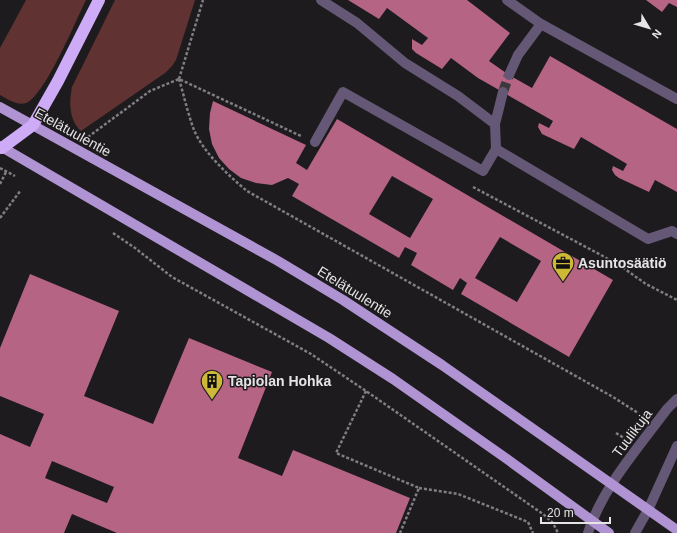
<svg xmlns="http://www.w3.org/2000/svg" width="677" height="533" font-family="Helvetica,sans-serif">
<rect width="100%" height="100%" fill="#1d1b1d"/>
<path fill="#603231" d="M26,0H86C76,20 45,96 26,103C17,106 7,99 0,95V48Z
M115,0H195L176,60L172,66L165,73L81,131C69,120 69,102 72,87Z"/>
<path fill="#b56483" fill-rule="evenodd" d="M348,0H467L510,33L489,61L509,75L532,88L550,56L677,129V192L655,180L649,192L619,178L615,175L612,170L613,166L623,171L627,164L581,137L574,149L542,134L538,127L539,123L549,128L553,121L478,78L451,58L442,69L416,53L412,49V39L422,45L428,38L387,8L379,19Z
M646,0H677V7L669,3L662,12Z
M213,101L306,145L296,163L307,170L337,119L613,280L569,357L461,294L467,283L460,278L453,290L411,265L417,253L405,247L399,258L292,196L299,184L288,178L272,185L256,183L241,178L229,169L219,158L212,144L209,129L210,113ZM392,176L433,199L410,238L369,214ZM500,237L541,261L517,302L475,278Z
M30,274L119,311L84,396L153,424L189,338L272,372L238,458L282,476L293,450L410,498L396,533H117L72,514L64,533H0V434L30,447L44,414L0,396V348ZM52,461L114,487L107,503L45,478Z"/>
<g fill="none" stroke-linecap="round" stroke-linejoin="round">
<path stroke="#3b393b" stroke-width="10" stroke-dasharray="10 5" stroke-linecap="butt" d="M503,92L509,75"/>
<path stroke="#807e80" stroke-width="2.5" stroke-dasharray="3 2" stroke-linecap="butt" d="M179,79C184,96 188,114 194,130C203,152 229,176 247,191L613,397L638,413
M179,79L203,0
M88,137L150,91L179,79L301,136
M0,168L15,176
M0,184L6,172
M473,187L601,255L622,267L646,284L677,300
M0,218L21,190
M113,233L135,248L172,277L311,354L366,391L543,514L553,523L558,533
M366,391L336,453L419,488L400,533
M616,433L624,438
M419,488L458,494L528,522L533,533"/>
<path stroke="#655876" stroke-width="10" d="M507,0L541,24L518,55L509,75
M541,24L677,99
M495,124L503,92
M315,142L343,92L483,171L496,149L495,124L458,96L405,63L357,23L321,0
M496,149L648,239L672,231L677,234
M588,533C602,488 639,447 667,409L677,399
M635,533L648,510L677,446"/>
<path stroke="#af93d2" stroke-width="10" d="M0,107L278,261L343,300L442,365L677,530
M0,146L329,338L393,379L507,459L609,533"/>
<path stroke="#cdabf7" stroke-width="12" d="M2,148L33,125L58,81L99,0"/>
</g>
<defs>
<g id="office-pin" transform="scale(1.15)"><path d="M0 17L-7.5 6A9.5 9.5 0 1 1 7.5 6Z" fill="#ceb838" stroke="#1d1b1d"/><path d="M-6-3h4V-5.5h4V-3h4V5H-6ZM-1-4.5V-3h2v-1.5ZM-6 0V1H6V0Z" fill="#111"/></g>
<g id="building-pin" transform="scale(1.15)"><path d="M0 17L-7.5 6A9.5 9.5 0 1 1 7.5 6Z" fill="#ceb838" stroke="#1d1b1d"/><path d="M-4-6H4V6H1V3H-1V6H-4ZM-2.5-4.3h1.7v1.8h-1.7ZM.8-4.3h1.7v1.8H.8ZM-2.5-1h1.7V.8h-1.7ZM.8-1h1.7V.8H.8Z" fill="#111"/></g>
</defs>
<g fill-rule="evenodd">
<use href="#office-pin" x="563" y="263"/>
<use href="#building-pin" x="212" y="381"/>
</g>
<g text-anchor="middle" stroke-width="3" stroke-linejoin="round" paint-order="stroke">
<g font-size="14" fill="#e6e4e5" stroke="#1d1b1d">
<text transform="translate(73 132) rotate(29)" y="5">Etelätuulentie</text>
<text transform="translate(355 292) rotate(32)" y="5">Etelätuulentie</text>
<text transform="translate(632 433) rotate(-53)" y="5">Tuulikuja</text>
</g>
<g font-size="14" font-weight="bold" fill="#e6e4e5" stroke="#1d1b1d" text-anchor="start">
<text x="578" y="268">Asuntosäätiö</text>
<text x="228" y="386">Tapiolan Hohka</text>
</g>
</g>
<g transform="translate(649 28) rotate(128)" stroke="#1d1b1d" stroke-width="3" paint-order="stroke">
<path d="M0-3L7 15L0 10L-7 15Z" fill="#e6e4e5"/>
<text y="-6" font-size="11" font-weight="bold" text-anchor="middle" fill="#e6e4e5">N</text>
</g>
<path d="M541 517v6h69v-6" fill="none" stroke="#e6e4e5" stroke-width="2"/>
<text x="547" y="517" font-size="12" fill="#e6e4e5" stroke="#1d1b1d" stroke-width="3" paint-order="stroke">20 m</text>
</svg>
